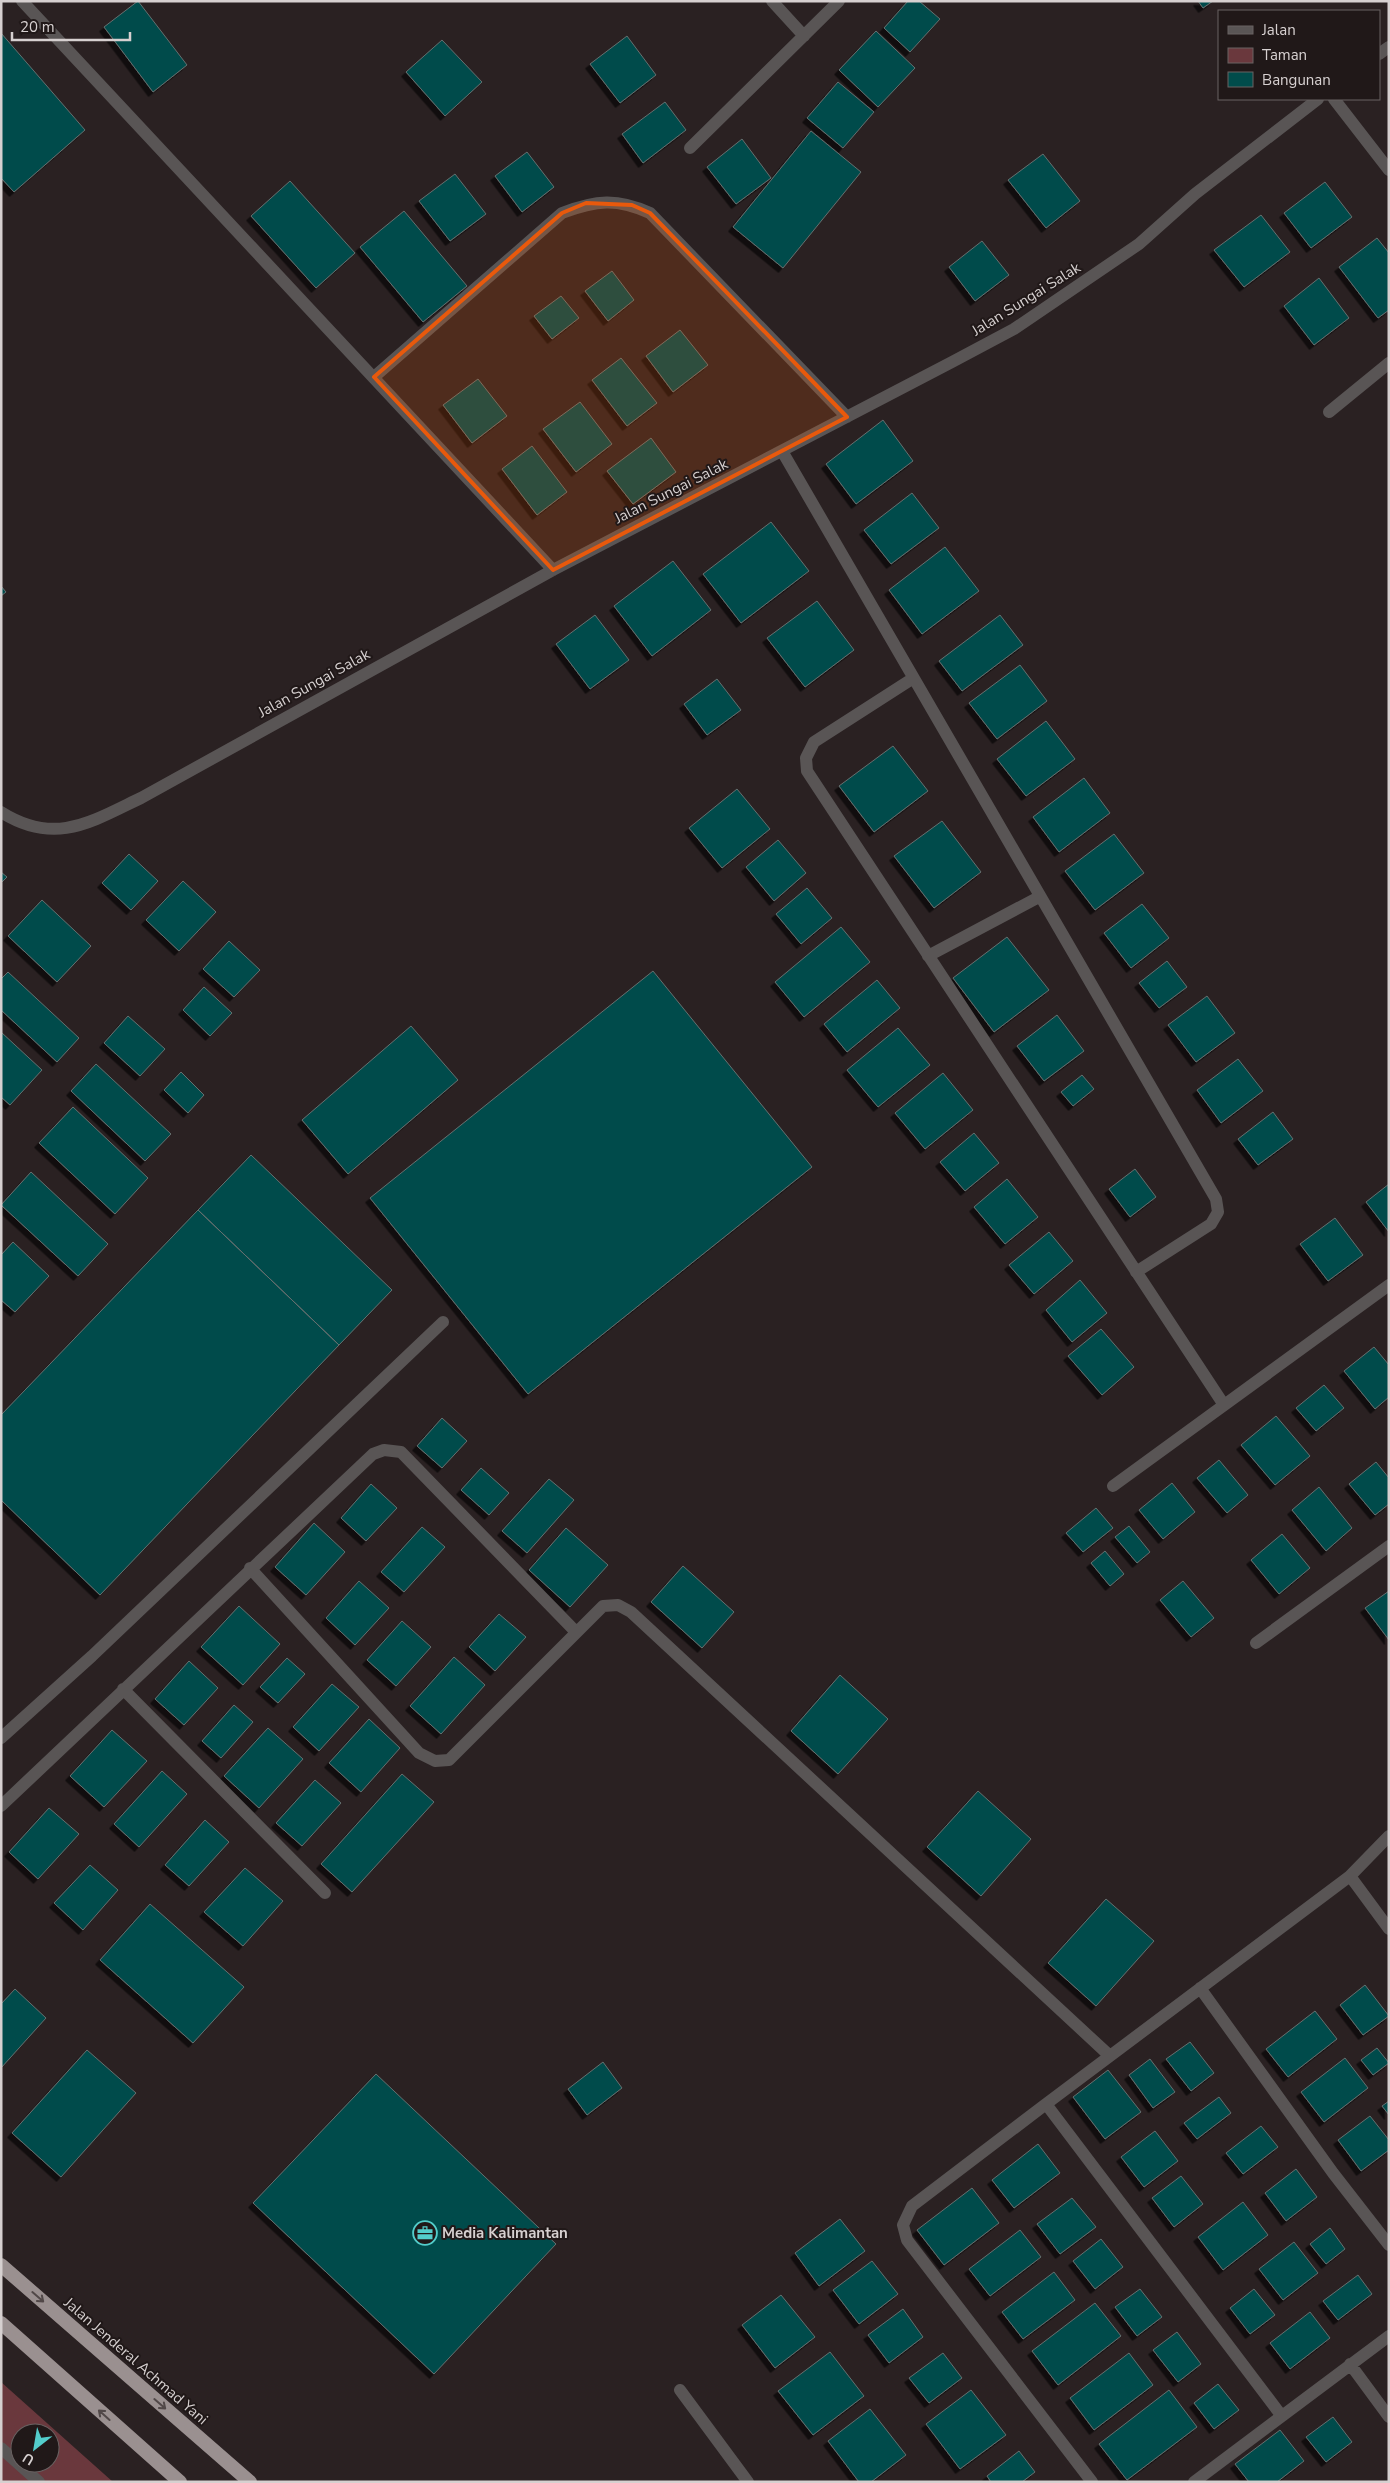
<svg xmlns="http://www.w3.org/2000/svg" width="1390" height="2483" font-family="'Nunito Sans',sans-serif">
<defs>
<filter id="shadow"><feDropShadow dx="-4.5" dy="4.5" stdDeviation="0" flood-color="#0009"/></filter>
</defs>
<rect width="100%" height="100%" fill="#2a2122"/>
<path fill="#6a383d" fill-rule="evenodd" d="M1,2382L113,2482H1ZM20,2433H50V2463H20Z"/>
<path fill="#004c4b" stroke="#656f6f" filter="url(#shadow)" d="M138,1L187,65L153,92L104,27Z
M908,1H919L940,19L910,52L884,28Z
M1198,1H1213L1203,8Z
M876,31L915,68L878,107L839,70Z
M1,33L85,130L14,192L1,178Z
M627,36L656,75L620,103L590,64Z
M442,40L482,82L445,116L406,72Z
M838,82L874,112L843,148L807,118Z
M665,102L686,130L643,163L622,134Z
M811,131L861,172L783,268L733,227Z
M742,139L771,178L736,204L707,167Z
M527,152L554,187L522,212L495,176Z
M1043,154L1080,201L1046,228L1008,180Z
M455,174L486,214L450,241L419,201Z
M290,181L355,253L316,288L251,216Z
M1325,182L1352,217L1311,248L1284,213Z
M404,211L467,286L423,322L360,247Z
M1261,215L1290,252L1244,287L1214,250Z
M1377,238L1389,253V310L1378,318L1339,267Z
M982,241L1009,275L975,301L949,267Z
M612,271L634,300L608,321L585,291Z
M1319,278L1349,318L1314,345L1284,306Z
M561,296L579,318L552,339L534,316Z
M680,330L708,365L673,392L646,356Z
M621,358L657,403L627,426L592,380Z
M478,379L507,416L472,443L443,405Z
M580,402L612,444L576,472L543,429Z
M883,420L913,461L856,504L826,464Z
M651,438L676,472L633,504L607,471Z
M532,446L567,492L537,515L502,469Z
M912,493L939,528L891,564L864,530Z
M771,522L809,571L741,623L703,574Z
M945,547L979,591L922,634L889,590Z
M673,561L711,610L652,656L614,606Z
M1,586L6,592L1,596Z
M817,601L854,650L805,687L767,638Z
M595,615L629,660L590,689L556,644Z
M1000,615L1023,645L962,691L939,661Z
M1020,665L1047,701L997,739L969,703Z
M717,679L741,710L707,735L684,704Z
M1046,721L1075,759L1026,796L997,759Z
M893,746L928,791L874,832L839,786Z
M1084,778L1110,813L1059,852L1033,817Z
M737,789L770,829L722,868L689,828Z
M942,821L981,872L934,908L894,856Z
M1114,834L1144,873L1095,910L1065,871Z
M778,840L806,873L774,901L746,867Z
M129,854L158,881L131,910L102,883Z
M1,872L7,877L1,883Z
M183,881L216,912L179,951L146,920Z
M807,888L832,918L801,944L776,914Z
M42,900L91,946L57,982L8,936Z
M1142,904L1169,938L1131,968L1104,933Z
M841,927L870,962L804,1017L775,982Z
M1007,937L1049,990L994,1032L953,978Z
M229,941L260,970L234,997L203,969Z
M1167,961L1187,987L1159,1008L1139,983Z
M653,971L812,1167L528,1394L370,1198Z
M8,972L79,1038L57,1062L1,1010V979Z
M877,980L900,1008L847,1052L824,1024Z
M204,987L232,1013L210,1036L183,1010Z
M1207,996L1235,1033L1196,1062L1168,1025Z
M1057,1015L1084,1051L1044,1081L1017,1046Z
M128,1016L165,1049L140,1076L104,1043Z
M411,1026L458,1080L348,1174L302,1120Z
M898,1028L930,1065L878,1107L847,1070Z
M1,1032L42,1070L10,1105L1,1097Z
M1238,1059L1263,1091L1221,1123L1197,1090Z
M96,1064L171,1134L145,1161L71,1091Z
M181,1072L204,1095L188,1113L164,1090Z
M943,1073L973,1110L925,1149L895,1113Z
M1082,1075L1094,1089L1073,1106L1061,1092Z
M73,1107L148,1178L115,1214L39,1143Z
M1273,1112L1293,1139L1258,1165L1238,1139Z
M974,1133L999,1163L965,1191L940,1162Z
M251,1155L392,1290L339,1345L198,1210Z
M1135,1169L1156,1197L1130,1217L1109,1189Z
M31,1172L108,1244L78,1276L1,1205Z
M1007,1179L1038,1217L1005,1244L974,1207Z
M1389,1184V1232L1366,1202Z
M198,1210L339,1345L100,1595L1,1500V1415Z
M1335,1218L1363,1255L1328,1281L1300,1244Z
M1049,1232L1073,1261L1034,1294L1009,1265Z
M13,1242L49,1276L15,1312L1,1300V1255Z
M1080,1280L1107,1313L1072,1342L1046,1310Z
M1101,1329L1134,1367L1102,1395L1068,1356Z
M1374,1347L1389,1365V1397L1375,1409L1344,1371Z
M1324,1385L1344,1408L1316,1431L1296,1408Z
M1276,1416L1310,1456L1275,1485L1241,1445Z
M442,1418L467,1441L442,1468L417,1446Z
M1219,1460L1248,1495L1227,1513L1197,1478Z
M1376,1462L1389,1478V1504L1375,1515L1349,1484Z
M481,1468L509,1493L489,1515L461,1490Z
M549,1479L574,1500L527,1553L502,1531Z
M1172,1483L1195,1512L1163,1539L1139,1510Z
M371,1484L397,1508L366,1541L341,1518Z
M1319,1487L1352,1528L1326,1551L1292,1510Z
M1096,1508L1113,1528L1083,1552L1066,1533Z
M314,1523L345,1552L306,1595L275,1567Z
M1129,1526L1150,1552L1137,1563L1115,1537Z
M422,1527L445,1547L404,1592L381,1572Z
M566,1528L608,1565L570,1607L529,1570Z
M1282,1534L1310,1568L1279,1594L1251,1560Z
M1105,1551L1124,1574L1110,1586L1091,1563Z
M683,1566L734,1612L702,1648L651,1602Z
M359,1581L389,1608L355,1645L326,1618Z
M1183,1581L1214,1618L1191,1637L1160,1600Z
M1389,1591V1640L1365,1608Z
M239,1606L280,1644L243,1685L201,1647Z
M499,1614L526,1637L495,1671L469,1647Z
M402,1621L431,1647L396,1686L367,1660Z
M454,1657L485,1685L441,1734L410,1706Z
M287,1658L305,1674L278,1703L260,1687Z
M189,1661L218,1688L184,1725L155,1699Z
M840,1675L888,1719L838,1774L791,1731Z
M332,1684L359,1707L319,1751L293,1727Z
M234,1705L253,1722L221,1758L202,1741Z
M369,1719L400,1748L361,1792L329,1763Z
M268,1728L303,1759L259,1808L224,1776Z
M112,1730L147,1761L104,1807L70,1776Z
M162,1771L187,1794L139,1847L114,1824Z
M402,1774L434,1802L352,1892L321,1864Z
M315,1780L341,1803L302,1846L276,1823Z
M978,1791L1031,1839L981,1896L927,1847Z
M49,1808L79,1834L38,1879L9,1852Z
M205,1820L229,1842L189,1886L165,1865Z
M90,1865L118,1890L83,1930L54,1903Z
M245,1868L283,1901L243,1946L204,1912Z
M1106,1899L1154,1941L1096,2006L1048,1963Z
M150,1904L244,1987L193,2043L100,1960Z
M1365,1985L1389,2016L1363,2035L1340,2005Z
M15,1989L46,2018L1,2068V2004Z
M1315,2011L1337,2039L1288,2077L1266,2049Z
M1190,2042L1214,2073L1191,2091L1166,2059Z
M1377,2048L1389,2063L1373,2075L1361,2060Z
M87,2050L136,2093L61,2177L12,2133Z
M1345,2058L1368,2088L1324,2122L1301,2092Z
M1150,2059L1175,2092L1153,2108L1129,2075Z
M603,2062L622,2088L587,2115L568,2089Z
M1108,2070L1141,2112L1105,2139L1073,2097Z
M376,2074L556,2244L434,2374L253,2203Z
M1219,2097L1231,2113L1197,2139L1184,2123Z
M1389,2101V2115L1382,2106Z
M1370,2116L1389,2140V2150L1361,2171L1338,2140Z
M1261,2126L1278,2147L1243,2174L1226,2153Z
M1155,2131L1178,2161L1144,2187L1121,2157Z
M1038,2144L1060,2173L1014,2208L992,2180Z
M1296,2169L1317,2197L1286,2221L1265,2193Z
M1181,2176L1203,2204L1174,2227L1152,2198Z
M972,2188L999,2223L944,2265L917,2230Z
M1072,2198L1096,2227L1060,2254L1037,2224Z
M1243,2202L1268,2235L1223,2270L1198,2237Z
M840,2219L865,2251L819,2286L795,2253Z
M1330,2228L1345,2249L1326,2264L1310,2244Z
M1020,2230L1041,2257L990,2296L969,2269Z
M1101,2239L1123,2267L1095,2289L1073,2261Z
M1294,2242L1318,2273L1283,2300L1259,2269Z
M872,2261L898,2294L859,2324L833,2290Z
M1054,2272L1075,2300L1023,2339L1002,2312Z
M1358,2275L1372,2294L1338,2320L1323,2301Z
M1140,2289L1162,2317L1137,2336L1115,2307Z
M1254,2289L1275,2315L1250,2334L1230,2308Z
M781,2295L815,2337L775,2368L742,2325Z
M1095,2303L1121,2336L1058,2385L1032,2351Z
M903,2309L923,2337L889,2363L868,2335Z
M1310,2312L1330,2338L1290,2369L1270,2343Z
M1177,2332L1201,2364L1178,2382L1153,2350Z
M830,2352L864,2396L813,2435L778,2391Z
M943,2353L962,2378L929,2403L909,2378Z
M1129,2353L1153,2385L1094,2430L1070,2398Z
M1218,2384L1239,2410L1214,2429L1194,2403Z
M971,2390L1006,2435L960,2469L926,2424Z
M1169,2390L1197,2427L1127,2480L1099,2444Z
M870,2409L906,2455L871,2482H859L828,2441Z
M1333,2417L1352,2442L1326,2462L1306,2437Z
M1280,2430L1304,2461L1277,2482H1249L1235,2464Z
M1019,2451L1035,2472L1022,2482H991L987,2476Z"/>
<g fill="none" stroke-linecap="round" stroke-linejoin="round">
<path stroke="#595555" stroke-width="12" d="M1,2448L39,2482"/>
<path stroke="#595555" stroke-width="12" d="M22,1L553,570
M772,1L804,36
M1379,54L1389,47
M1334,99L1389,170
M690,148L839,1
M374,377L562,213C596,200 617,198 650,213L847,417
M1329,412L1389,363
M782,451L1216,1199L1218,1212L1211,1224L1136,1272
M912,679L814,742L806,758L807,771L1224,1405
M1,812C55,846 91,822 141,798L553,570L952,362L1014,329L1139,244L1195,194L1318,99
M928,956L1039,897
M1113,1486L1389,1285
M250,1568L419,1753L435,1761L449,1760L603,1606L618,1605L631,1612L1110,2056
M1256,1643L1389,1546
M123,1689L325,1893
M1,1738L92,1656L443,1322
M1,1806L373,1454L384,1450L401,1452L576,1632
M1350,1876L1389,1836
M1200,1988L1333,2173L1389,2245
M1046,2104L912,2206L903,2225L907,2240L1092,2482
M1350,2364L1389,2417
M680,2390L748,2482
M1281,2415L1046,2104L1350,1876L1389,1929
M1194,2482L1389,2336"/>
<path stroke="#9a9090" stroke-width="14" d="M1,2265L250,2482
M1,2323L180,2482"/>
</g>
<defs><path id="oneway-shaft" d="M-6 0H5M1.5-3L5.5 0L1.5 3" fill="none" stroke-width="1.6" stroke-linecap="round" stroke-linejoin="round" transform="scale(1.25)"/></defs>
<g stroke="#514848">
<use href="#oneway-shaft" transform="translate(38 2297) rotate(41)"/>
<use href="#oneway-shaft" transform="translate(160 2404) rotate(41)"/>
<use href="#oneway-shaft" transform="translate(104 2415) rotate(-138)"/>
</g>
<path fill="#e8590c" fill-opacity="0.2" stroke="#e8590c" stroke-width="4" stroke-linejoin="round" d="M586,203L632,205L650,213L847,417L553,570L374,377L562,213Z"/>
<defs>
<g id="office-ring" transform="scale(1.25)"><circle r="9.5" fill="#201818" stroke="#53cdcb" stroke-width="1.5"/><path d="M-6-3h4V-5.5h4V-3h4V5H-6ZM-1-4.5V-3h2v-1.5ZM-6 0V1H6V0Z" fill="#53cdcb"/></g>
</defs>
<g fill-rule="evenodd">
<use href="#office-ring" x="425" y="2233"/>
</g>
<g text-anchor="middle" stroke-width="4" stroke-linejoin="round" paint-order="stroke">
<g font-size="15" fill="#d6d0d0" stroke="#201818">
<text transform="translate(1026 299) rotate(-32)" y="5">Jalan Sungai Salak</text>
<text transform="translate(671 491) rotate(-27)" y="5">Jalan Sungai Salak</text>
<text transform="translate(314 683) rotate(-29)" y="5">Jalan Sungai Salak</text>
<text transform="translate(136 2361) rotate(41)" y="5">Jalan Jenderal Achmad Yani</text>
</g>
<g font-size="15" font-weight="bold" fill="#d6d0d0" stroke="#201818" text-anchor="start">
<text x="442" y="2238">Media Kalimantan</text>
</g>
</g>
<rect width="1390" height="2483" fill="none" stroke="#d6d0d0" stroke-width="5"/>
<rect x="1218" y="10" width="162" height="90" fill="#201818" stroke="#696262"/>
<rect x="1228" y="26" width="25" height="8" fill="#595555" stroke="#696262"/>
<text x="1262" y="35" font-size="15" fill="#d6d0d0">Jalan</text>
<rect x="1228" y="48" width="25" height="15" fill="#6a383d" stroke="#696262"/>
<text x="1262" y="60" font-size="15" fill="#d6d0d0">Taman</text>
<rect x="1228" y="72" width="25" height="15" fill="#004c4b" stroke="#696262"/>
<text x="1262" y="85" font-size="15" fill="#d6d0d0">Bangunan</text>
<g transform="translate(35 2448) rotate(211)"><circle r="24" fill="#201818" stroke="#696262"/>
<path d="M0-4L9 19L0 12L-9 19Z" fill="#53cdcb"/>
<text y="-8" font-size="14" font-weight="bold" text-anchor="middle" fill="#d6d0d0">U</text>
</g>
<path d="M12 32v8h118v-8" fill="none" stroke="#d6d0d0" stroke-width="2.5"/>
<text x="20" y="32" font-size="15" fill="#d6d0d0" stroke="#201818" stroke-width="4" paint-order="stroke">20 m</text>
</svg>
